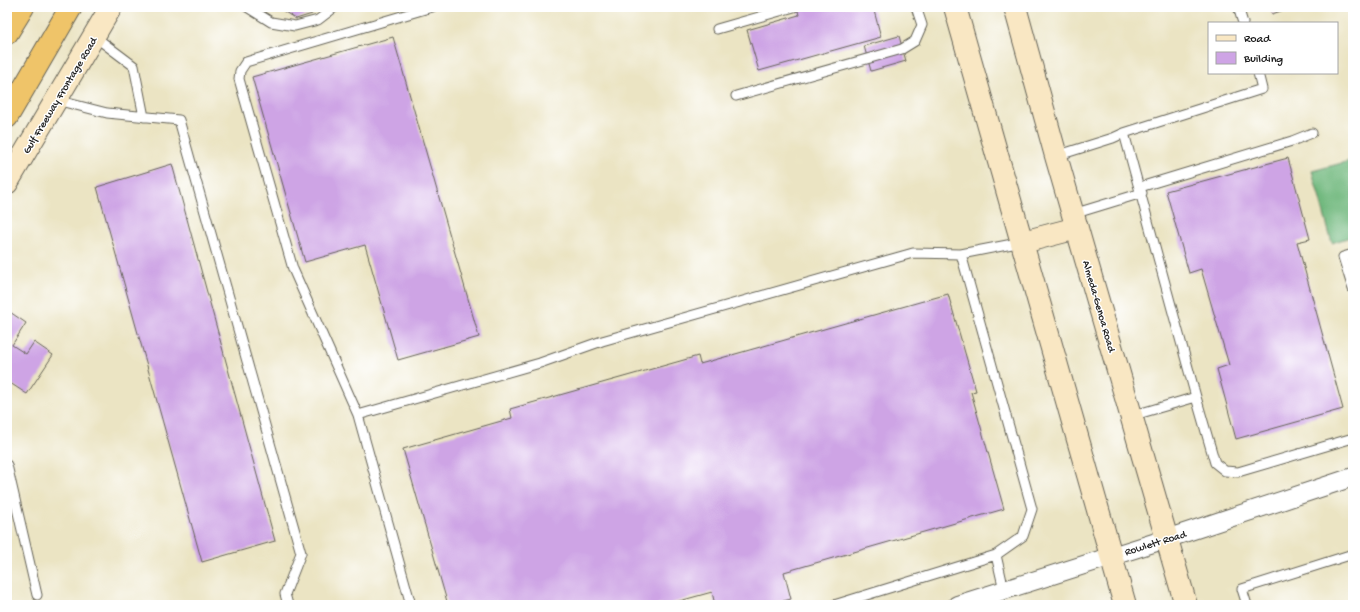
<svg xmlns="http://www.w3.org/2000/svg" width="1360" height="612" font-family="'Gochi Hand',sans-serif">
<rect width="100%" height="100%" fill="#fff"/>
<filter id="ink" filterUnits="userSpaceOnUse"><feTurbulence type="fractalNoise" baseFrequency=".025" numOctaves="2"/><feDisplacementMap in="SourceGraphic" scale="8" xChannelSelector="R" yChannelSelector="G"/><feConvolveMatrix kernelMatrix="1 2 1 2 8 2 1 2 1" color-interpolation-filters="sRGB"/></filter>
<filter id="wash" filterUnits="userSpaceOnUse"><feTurbulence type="fractalNoise" baseFrequency=".012" numOctaves="4" result="noise"/><feDisplacementMap in="SourceGraphic" scale="16" xChannelSelector="R" yChannelSelector="G"/><feGaussianBlur stdDeviation="0.9" result="paint"/><feColorMatrix in="noise" values="0 0 0 0 0 0 0 0 0 0 0 0 0 0 0 0 0 1.4 0 .05"/><feComposite in="paint" operator="in"/></filter>
<g filter="url(#wash)">
<rect width="100%" height="100%" fill="#ebe4c3"/>
<path fill="#72b97f" stroke="#476a4e" d="M1353,160V236L1332,243L1312,171Z"/>
<g id="blocks">
<path fill="#cea4e5" d="M277,7H316L312,14L296,19Z
M797,7H873L881,37L759,71L747,30L799,15Z
M1269,7H1293L1272,14Z
M899,36L906,61L871,71L864,46Z
M393,37L479,337L398,360L365,245L305,262L252,77Z
M1288,158L1310,239L1297,242L1343,409L1236,439L1217,369L1229,365L1201,269L1189,273L1166,191Z
M172,164L275,541L202,562L97,187Z
M948,294L976,391L971,392L1004,509L784,572L791,599L768,605H715L712,592L665,605H448L403,449L512,418L510,409L698,356L700,364Z
M7,310L26,323L12,345L26,354L34,342L53,355L27,394L7,381Z"/>
</g>
</g>
<g filter="url(#ink)">
<use href="#blocks" fill-opacity="0" stroke="#646256" stroke-width="1"/>
<g fill="none" stroke-linecap="round" stroke-linejoin="round">
<g stroke="#646256" stroke-width="11">
<path id="service" d="M247,7L271,22L295,26L318,20L335,7
M1238,7L1243,23
M717,29L794,7
M94,36L134,66L144,117
M736,96L902,49L915,41L922,25L916,7
M56,100L107,113L179,120L301,553L285,594L288,605
M1124,133L1196,397L1131,416
M1056,156L1113,138L1124,133L1262,89L1258,73
M1140,187L1292,141L1312,133
M1073,214L1142,193
M961,254L1032,509L1023,536L996,555L1004,590
M1353,254L1343,257L1353,289
M1196,397L1215,463L1225,471L1238,472L1353,438
M358,415L540,363L602,341L913,253L961,254L1023,242
M7,465L37,595
M411,605L358,415L293,269L239,79L240,71L246,62L432,7
M834,605L996,555
M1247,605L1242,589L1353,554"/>
</g>
<g stroke="#646256" stroke-width="20">
<path id="minor" d="M957,605L1166,539L1353,477"/>
</g>
<g stroke="#646256" stroke-width="24">
<path id="secondary" d="M955,7L1125,605
M1015,7L1056,156L1186,605
M7,183L111,7
M1023,242L1077,228"/>
</g>
<g stroke="#646256" stroke-width="24">
<path id="motorway" d="M7,33L23,7
M7,117L71,7"/>
</g>
<use href="#service" stroke="#fff" stroke-width="9"/>
<use href="#minor" stroke="#fff" stroke-width="18"/>
<use href="#secondary" stroke="#f9e7c3" stroke-width="22"/>
<use href="#motorway" stroke="#efc469" stroke-width="22"/>
</g>
</g>
<g text-anchor="middle" stroke-width="3" stroke-linejoin="round" paint-order="stroke">
<g font-size="11" fill="#1c1c1c" stroke="#fff">
<text transform="translate(59 95) rotate(-59)" y="4">Gulf Freeway Frontage Road</text>
<text transform="translate(1100 306) rotate(74)" y="4">Almeda-Genoa Road</text>
<text transform="translate(1155 542) rotate(-17)" y="4">Rowlett Road</text>
</g>
</g>
<rect width="1360" height="612" fill="none" stroke="#fff" stroke-width="24"/>
<rect x="1208" y="22" width="130" height="52" fill="#ffffff" stroke="#a4a4a4"/>
<rect x="1216" y="35" width="20" height="6" fill="#f9e7c3" stroke="#a4a4a4"/>
<text x="1244" y="42" font-size="12" fill="#1c1c1c">Road</text>
<rect x="1216" y="52" width="20" height="12" fill="#cea4e5" stroke="#a4a4a4"/>
<text x="1244" y="62" font-size="12" fill="#1c1c1c">Building</text>
</svg>
